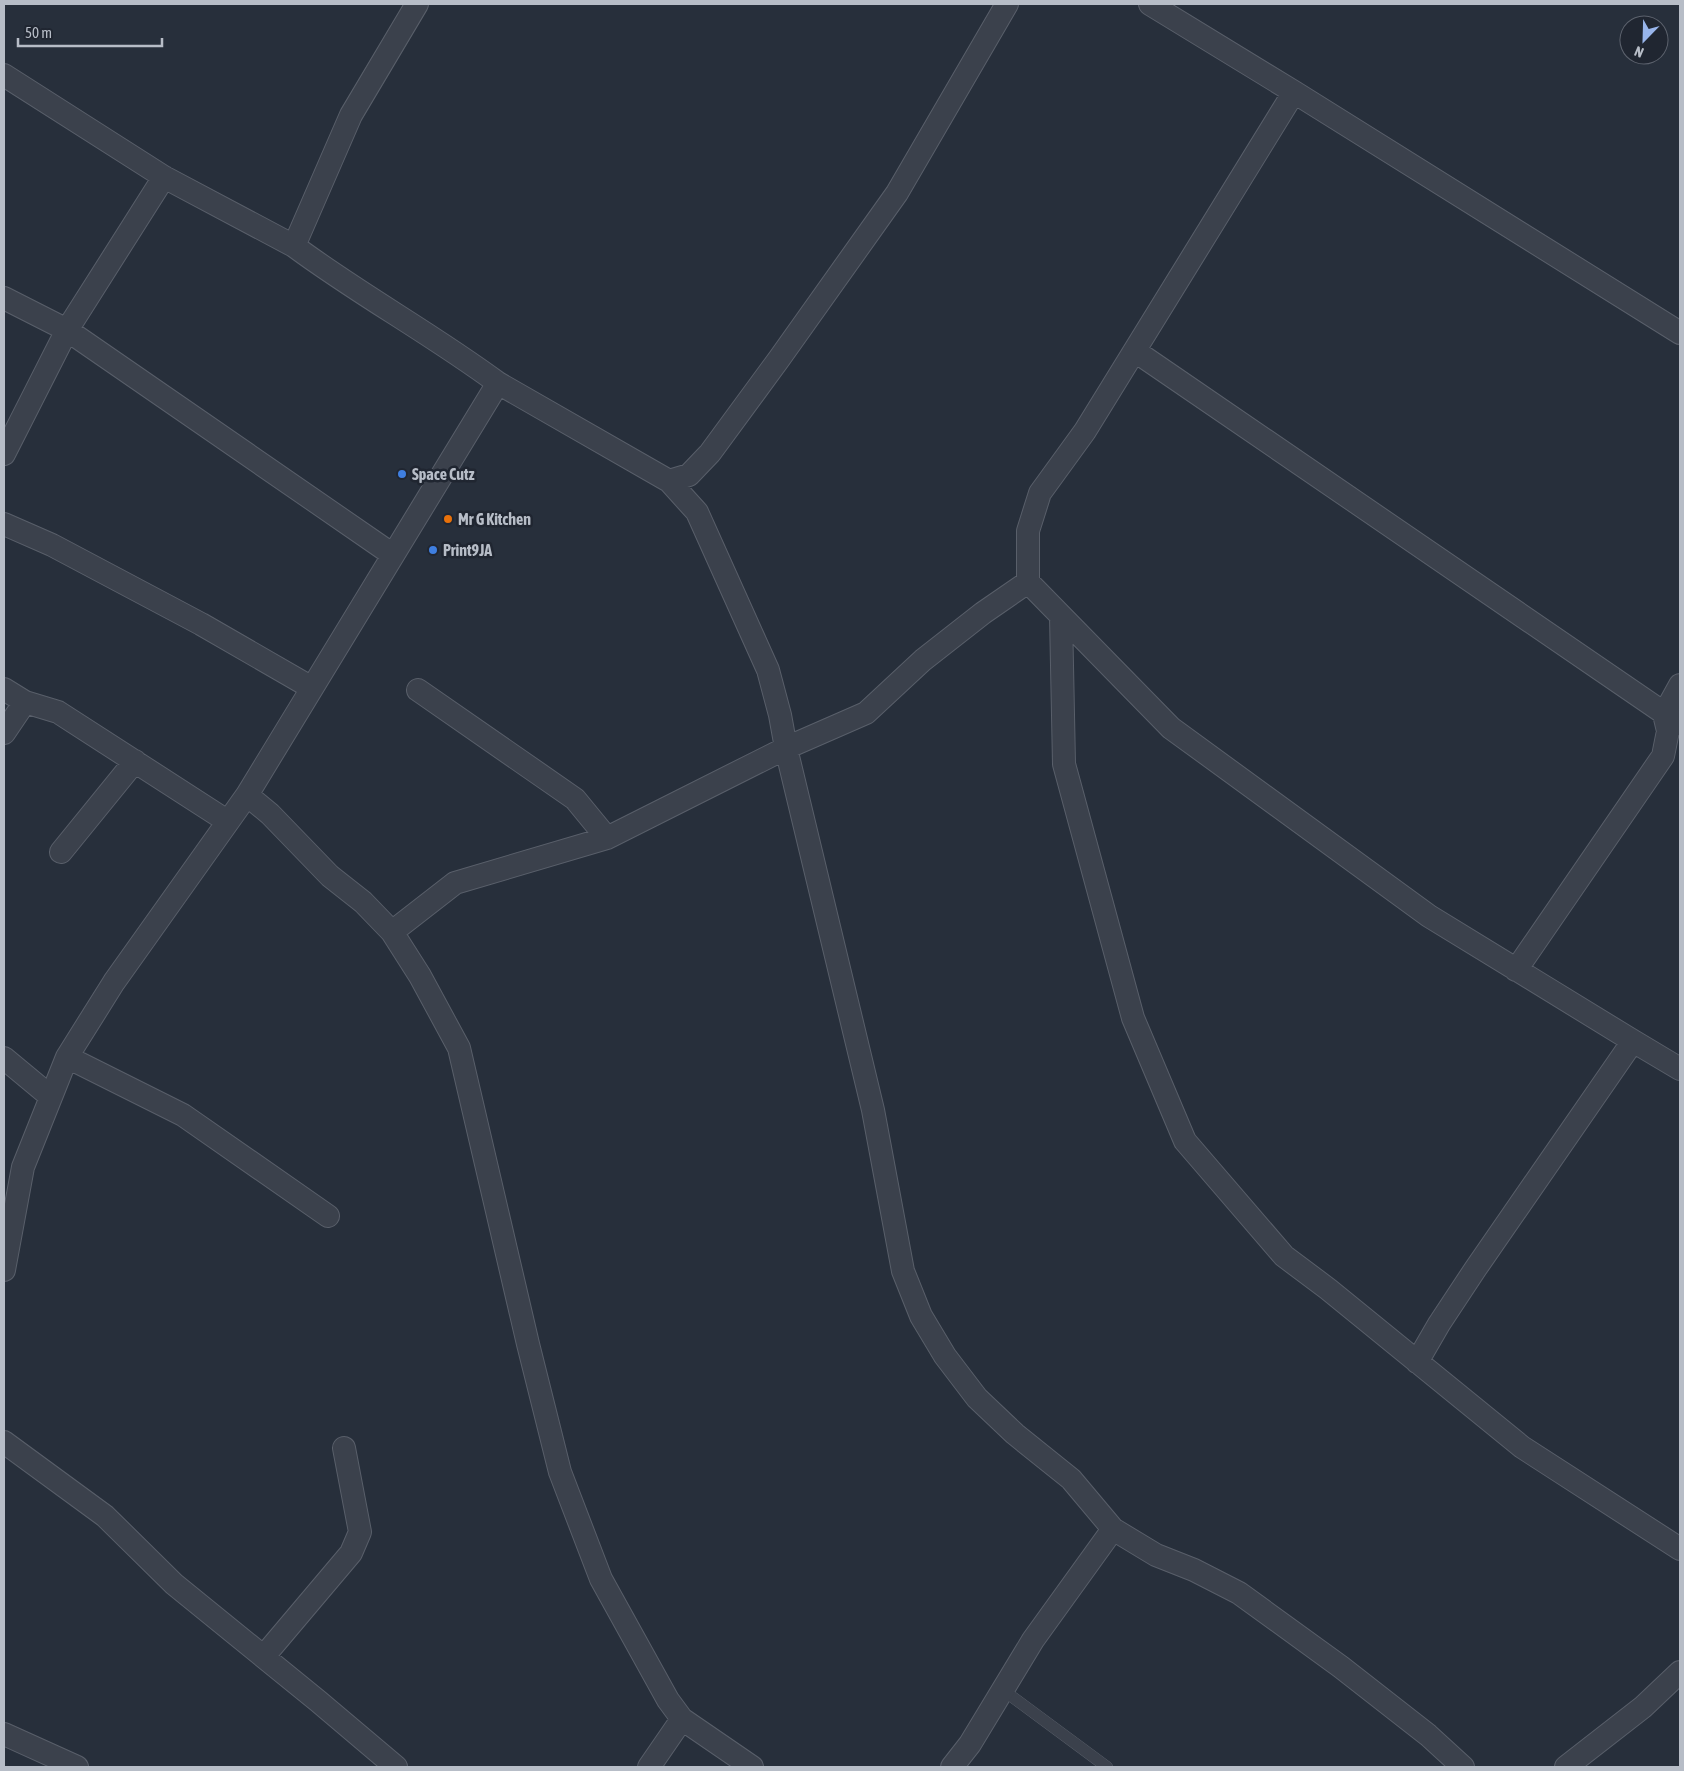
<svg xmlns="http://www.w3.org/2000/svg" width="1684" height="1771" font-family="'Asap Condensed',sans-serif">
<rect width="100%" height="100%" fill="#272f3b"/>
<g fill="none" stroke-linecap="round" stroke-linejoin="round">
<g stroke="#595f6a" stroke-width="12">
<path id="service" d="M1003,1690L1107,1767"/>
</g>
<g stroke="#595f6a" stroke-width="24">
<path id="minor" d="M417,4L351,115L294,246C360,295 432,334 498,383L247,795L270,814L330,876L363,902L392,932L420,976L459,1048L528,1344L560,1472L601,1579L668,1700L682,1719L649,1767
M1150,4L1294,92L1680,333
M4,75L164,177L294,246
M1294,92L1085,431L1040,493L1028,531V582L1171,728L1429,916L1633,1041L1680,1069
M4,298L67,330L393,555
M1135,351L1680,724
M498,383L669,481L689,475L710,453L779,359L897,193L1007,4
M4,454L67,330L164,177
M669,481L697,512L768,670L780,715L786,748L866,713L923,660L983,613L1028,582
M4,524L52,545L201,624L312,688
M1061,616L1064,764L1133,1018L1185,1141L1284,1256L1328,1289L1522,1447L1680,1549
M4,689L25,702L58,712L227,821
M418,690L575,799L607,838
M4,733L25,702
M61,852L135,761
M392,932L455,883L607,838L786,748L873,1110L903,1271L921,1316L945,1356L977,1398L1015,1434L1071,1479L1113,1529L1156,1555L1194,1570L1239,1593L1341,1667L1428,1735L1463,1767
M1516,970L1663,756L1668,731L1664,714L1680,685
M67,1057L183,1115L328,1216
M4,1058L51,1097
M4,1270L23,1167L67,1057L114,982L247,795
M1417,1362L1439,1324L1476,1268L1633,1041
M4,1442L105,1516L174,1584L318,1701L396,1767
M264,1656L351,1553L360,1532L344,1448
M682,1719L752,1767
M4,1734L77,1767
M952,1767L970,1744L1033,1640L1113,1529
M1566,1767L1643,1707L1680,1672"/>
</g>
<use href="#service" stroke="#3b414c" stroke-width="11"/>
<use href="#minor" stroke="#3b414c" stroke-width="22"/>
</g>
<g fill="#3f7fe0" stroke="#202631" stroke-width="2">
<circle cx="402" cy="474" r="5"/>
<circle cx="433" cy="550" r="5"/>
</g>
<circle fill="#e8710a" stroke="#202631" stroke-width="2" cx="448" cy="519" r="5"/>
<g text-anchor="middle" stroke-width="5" stroke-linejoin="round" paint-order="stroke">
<g font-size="16" font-weight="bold" fill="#b7bdc7" stroke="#202631" text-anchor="start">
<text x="412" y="480">Space Cutz</text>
<text x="458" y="525">Mr G Kitchen</text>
<text x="443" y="556">Print9JA</text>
</g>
</g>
<rect width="1684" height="1771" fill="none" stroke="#b7bdc7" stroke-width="10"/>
<g transform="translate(1644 40) rotate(203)"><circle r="24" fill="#202631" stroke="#5c626d"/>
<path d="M0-4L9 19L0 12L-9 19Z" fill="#98b5eb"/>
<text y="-8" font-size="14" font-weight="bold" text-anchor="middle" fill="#b7bdc7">N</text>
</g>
<path d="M18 38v8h144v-8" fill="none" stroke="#b7bdc7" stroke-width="2.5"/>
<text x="25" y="38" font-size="15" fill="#b7bdc7" stroke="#202631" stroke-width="4" paint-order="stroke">50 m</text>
</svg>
